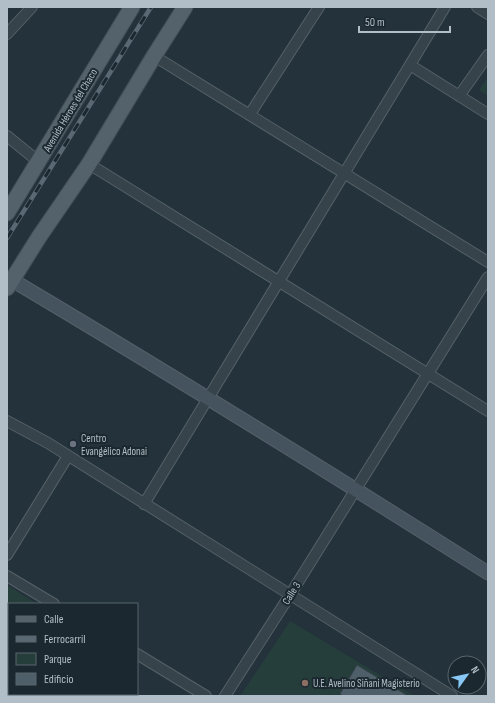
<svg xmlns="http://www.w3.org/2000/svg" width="495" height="703" font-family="'Sofia Sans Condensed',sans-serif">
<rect width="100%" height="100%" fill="#23323b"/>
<path fill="#263e3b" d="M488,77V96L479,90Z
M7,585L37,604H9V666L7,665Z
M290,621L415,696H240Z"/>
<path fill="#4e5f69" stroke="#37424a" d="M357,665L408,696H343L340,694Z"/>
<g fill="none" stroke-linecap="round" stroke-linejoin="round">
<g stroke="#556169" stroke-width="12">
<path id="minor" d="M477,7L488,14
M7,34L32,7
M154,56L488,262
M410,65L488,114
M459,96L488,55
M250,114L319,7
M7,136L39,162
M89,164L488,411
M7,421L48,443L452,696
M144,504L445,7
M7,555L68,456
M7,576L54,604
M137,654L206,696
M7,679L9,680
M31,694L34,696
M67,696L68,694
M225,696L290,595L488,277"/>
</g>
<g stroke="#556169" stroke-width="15">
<path id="secondary" d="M12,280C172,375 330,473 488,573"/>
</g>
<g stroke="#434f57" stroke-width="17">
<path id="primary" d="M7,213L132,7
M7,288L39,237L89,164L154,56L185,7"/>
</g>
<use href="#minor" stroke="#37434b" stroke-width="10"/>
<use href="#secondary" stroke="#45535e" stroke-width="13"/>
<use href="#primary" stroke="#54626b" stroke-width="15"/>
<g stroke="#596872" stroke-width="4.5">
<path id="rail" d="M7,238L151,7"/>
</g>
<use href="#rail" stroke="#1c2830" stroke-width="3" stroke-dasharray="9" stroke-linecap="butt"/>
</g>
<circle fill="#6b7280" stroke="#1c2830" stroke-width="1.5" cx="73" cy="444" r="4"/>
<circle fill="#8d6e63" stroke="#1c2830" stroke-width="1.5" cx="305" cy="683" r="4"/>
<g text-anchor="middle" stroke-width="4" stroke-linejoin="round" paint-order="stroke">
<g font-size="11" fill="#b2bec7" stroke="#1c2830">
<text transform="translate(70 110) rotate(-59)" y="4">Avenida Héroes del Chaco</text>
<text transform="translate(291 593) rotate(-58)" y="4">Calle 3</text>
</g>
<g font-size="11" fill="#b2bec7" stroke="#1c2830" text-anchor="start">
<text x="81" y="442">Centro<tspan x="81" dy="13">Evangélico Adonai</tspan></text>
<text x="313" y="687">U.E. Avelino Siñani Magisterio</text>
</g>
</g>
<rect width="495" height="703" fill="none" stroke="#b2bec7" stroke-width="16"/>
<rect x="8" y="603" width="130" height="92" fill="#1c2830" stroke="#58646c"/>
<rect x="16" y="616" width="20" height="6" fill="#54626b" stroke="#58646c"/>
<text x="44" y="623" font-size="12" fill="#b2bec7">Calle</text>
<rect x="16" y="636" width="20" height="6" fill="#596872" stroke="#58646c"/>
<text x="44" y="643" font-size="12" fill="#b2bec7">Ferrocarril</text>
<rect x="16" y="653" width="20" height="12" fill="#263e3b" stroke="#58646c"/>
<text x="44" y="663" font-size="12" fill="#b2bec7">Parque</text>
<rect x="16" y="673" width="20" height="12" fill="#4e5f69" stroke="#58646c"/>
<text x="44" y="683" font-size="12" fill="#b2bec7">Edificio</text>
<g transform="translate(467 675) rotate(57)"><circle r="19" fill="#1c2830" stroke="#58646c"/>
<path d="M0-3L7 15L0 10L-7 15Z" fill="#88c8f6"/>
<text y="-6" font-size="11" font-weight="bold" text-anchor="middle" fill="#b2bec7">N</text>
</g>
<path d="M359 26v6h91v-6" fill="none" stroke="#b2bec7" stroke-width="2"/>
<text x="365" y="26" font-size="12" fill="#b2bec7" stroke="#1c2830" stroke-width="3" paint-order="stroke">50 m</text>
</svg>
